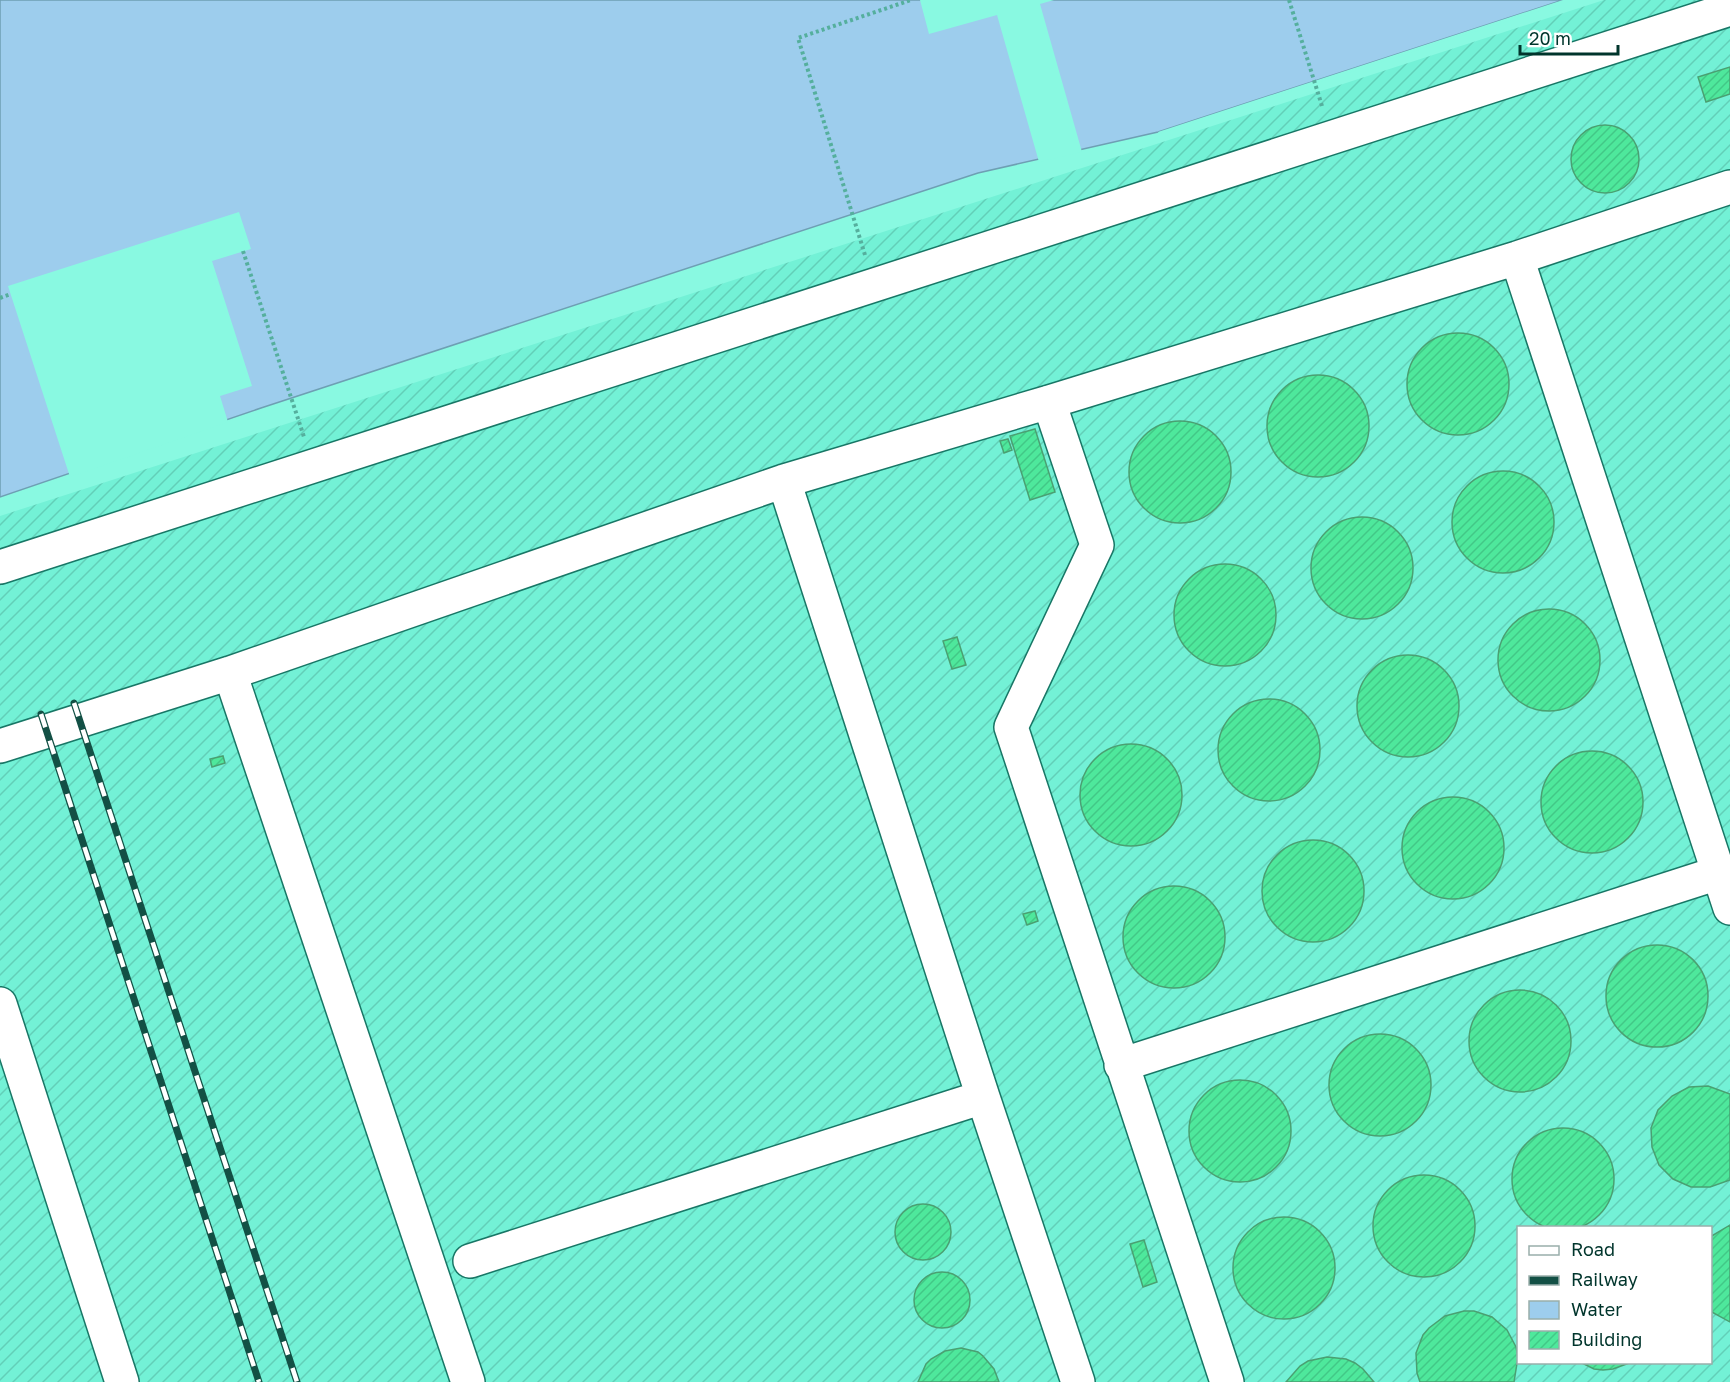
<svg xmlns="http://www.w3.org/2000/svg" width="1730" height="1382" font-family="'Golos Text',sans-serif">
<defs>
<pattern id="industrial-furrows" width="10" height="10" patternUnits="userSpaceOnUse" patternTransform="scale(1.5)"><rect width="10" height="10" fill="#73f1d6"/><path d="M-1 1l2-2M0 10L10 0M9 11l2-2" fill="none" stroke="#62cfb8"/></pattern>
<pattern id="building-hatch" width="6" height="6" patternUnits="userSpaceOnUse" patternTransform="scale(1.5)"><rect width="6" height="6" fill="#4ee89c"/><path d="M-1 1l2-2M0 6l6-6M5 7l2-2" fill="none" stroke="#42c887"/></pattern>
</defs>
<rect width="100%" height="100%" fill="#89f9e1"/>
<path fill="url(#industrial-furrows)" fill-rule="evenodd" d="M1604,0H1730V1382H0V516ZM1518,1228H1710V1362H1518Z"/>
<path fill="#9dcded" stroke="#6e9fb3" stroke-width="1.5" d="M0,0H1563L1158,132L978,173L261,408L0,497Z"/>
<path fill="#89f9e1" d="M920,0H1054L1040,4L1082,152L1039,162L997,15L929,34Z
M1563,0H1566L1564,3L1159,134L1158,132Z
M239,212L251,249L212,261L252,386L220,396L228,422L70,477L8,286Z"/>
<path fill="url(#building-hatch)" stroke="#4aa072" stroke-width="1.5" d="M1730,67V94L1706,102L1698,77Z
M1571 159a34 34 0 1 1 68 0a34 34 0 1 1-68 0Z
M1407 384a51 51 0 1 1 102 0a51 51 0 1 1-102 0Z
M1267 426a51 51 0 1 1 102 0a51 51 0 1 1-102 0Z
M1129 472a51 51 0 1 1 102 0a51 51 0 1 1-102 0Z
M1035,429L1055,492L1030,500L1010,436Z
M1008,439L1012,450L1004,453L1000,441Z
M1452 522a51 51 0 1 1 102 0a51 51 0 1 1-102 0Z
M1311 568a51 51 0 1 1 102 0a51 51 0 1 1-102 0Z
M1174 615a51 51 0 1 1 102 0a51 51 0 1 1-102 0Z
M1498 660a51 51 0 1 1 102 0a51 51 0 1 1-102 0Z
M957,637L966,665L952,669L943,641Z
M1357 706a51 51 0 1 1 102 0a51 51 0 1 1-102 0Z
M1218 750a51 51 0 1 1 102 0a51 51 0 1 1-102 0Z
M1080 795a51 51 0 1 1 102 0a51 51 0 1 1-102 0Z
M1541 802a51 51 0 1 1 102 0a51 51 0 1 1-102 0Z
M223,756L225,763L212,767L210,759Z
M1402 848a51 51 0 1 1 102 0a51 51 0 1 1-102 0Z
M1262 891a51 51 0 1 1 102 0a51 51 0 1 1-102 0Z
M1123 937a51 51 0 1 1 102 0a51 51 0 1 1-102 0Z
M1035,911L1038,921L1027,925L1023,914Z
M1606 996a51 51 0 1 1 102 0a51 51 0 1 1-102 0Z
M1469 1041a51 51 0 1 1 102 0a51 51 0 1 1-102 0Z
M1329 1085a51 51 0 1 1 102 0a51 51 0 1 1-102 0Z
M1189 1131a51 51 0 1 1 102 0a51 51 0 1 1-102 0Z
M1708,1086L1730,1094V1180L1710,1187H1691L1673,1179L1659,1165L1652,1147L1651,1128L1658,1110L1672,1096L1689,1087Z
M1512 1179a51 51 0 1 1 102 0a51 51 0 1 1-102 0Z
M1373 1226a51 51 0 1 1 102 0a51 51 0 1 1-102 0Z
M895 1232a28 28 0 1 1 56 0a28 28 0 1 1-56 0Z
M1233 1268a51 51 0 1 1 102 0a51 51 0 1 1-102 0Z
M1730,1225V1322L1710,1311V1237Z
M1144,1240L1157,1282L1143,1287L1130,1244Z
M914 1300a28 28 0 1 1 56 0a28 28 0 1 1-56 0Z
M1464,1311H1474L1492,1317L1507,1330L1516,1347L1518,1357L1514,1382H1420L1417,1373L1416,1353L1423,1335L1429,1328L1445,1316Z
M961,1348L978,1352L983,1356L994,1369L999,1382H918L926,1364L931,1359L945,1351Z
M1327,1357L1346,1359L1355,1363L1363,1369L1374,1382H1286L1300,1366L1308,1361Z
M1580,1362H1632L1613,1369L1603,1370L1594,1369Z"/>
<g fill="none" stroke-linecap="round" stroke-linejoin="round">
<g stroke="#187766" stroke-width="36">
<path id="minor" d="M1517,258L1730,908
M1049,402L1097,545L1011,727L1227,1382
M784,481L983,1097L1078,1382
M0,567L1730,9
M230,673L468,1382
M0,746L230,673L784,481L1049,402L1517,258L1730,187
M0,1004L122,1382
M1121,1065L1718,873
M470,1261L983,1097"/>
</g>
<path stroke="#55af9d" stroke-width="4" stroke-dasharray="3 3" stroke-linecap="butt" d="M1289,0L1322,106
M243,251L304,437
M865,255L798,38L911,0
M0,298L11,294"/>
<use href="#minor" stroke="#fff" stroke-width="33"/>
<g stroke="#135045" stroke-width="7">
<path id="rail" d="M74,703L297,1382
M41,714L259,1382"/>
</g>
<use href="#rail" stroke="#fff" stroke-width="4.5" stroke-dasharray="14" stroke-linecap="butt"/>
</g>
<rect x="1517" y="1226" width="195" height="138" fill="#ffffff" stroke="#99aeab" stroke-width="1.5"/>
<rect x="1529" y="1246" width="30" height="9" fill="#ffffff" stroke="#99aeab" stroke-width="1.5"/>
<text x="1571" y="1256" font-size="18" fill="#00352c">Road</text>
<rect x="1529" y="1276" width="30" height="9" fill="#135045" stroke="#99aeab" stroke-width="1.5"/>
<text x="1571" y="1286" font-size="18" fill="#00352c">Railway</text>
<rect x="1529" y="1301" width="30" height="18" fill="#9dcded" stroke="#99aeab" stroke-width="1.5"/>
<text x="1571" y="1316" font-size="18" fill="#00352c">Water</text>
<rect x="1529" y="1331" width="30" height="18" fill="url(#building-hatch)" stroke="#99aeab" stroke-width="1.5"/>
<text x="1571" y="1346" font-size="18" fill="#00352c">Building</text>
<path d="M1520 45v9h98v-9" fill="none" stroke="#00352c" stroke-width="3"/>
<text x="1529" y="45" font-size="18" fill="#00352c" stroke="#ffffff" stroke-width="4.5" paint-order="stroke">20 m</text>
</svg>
